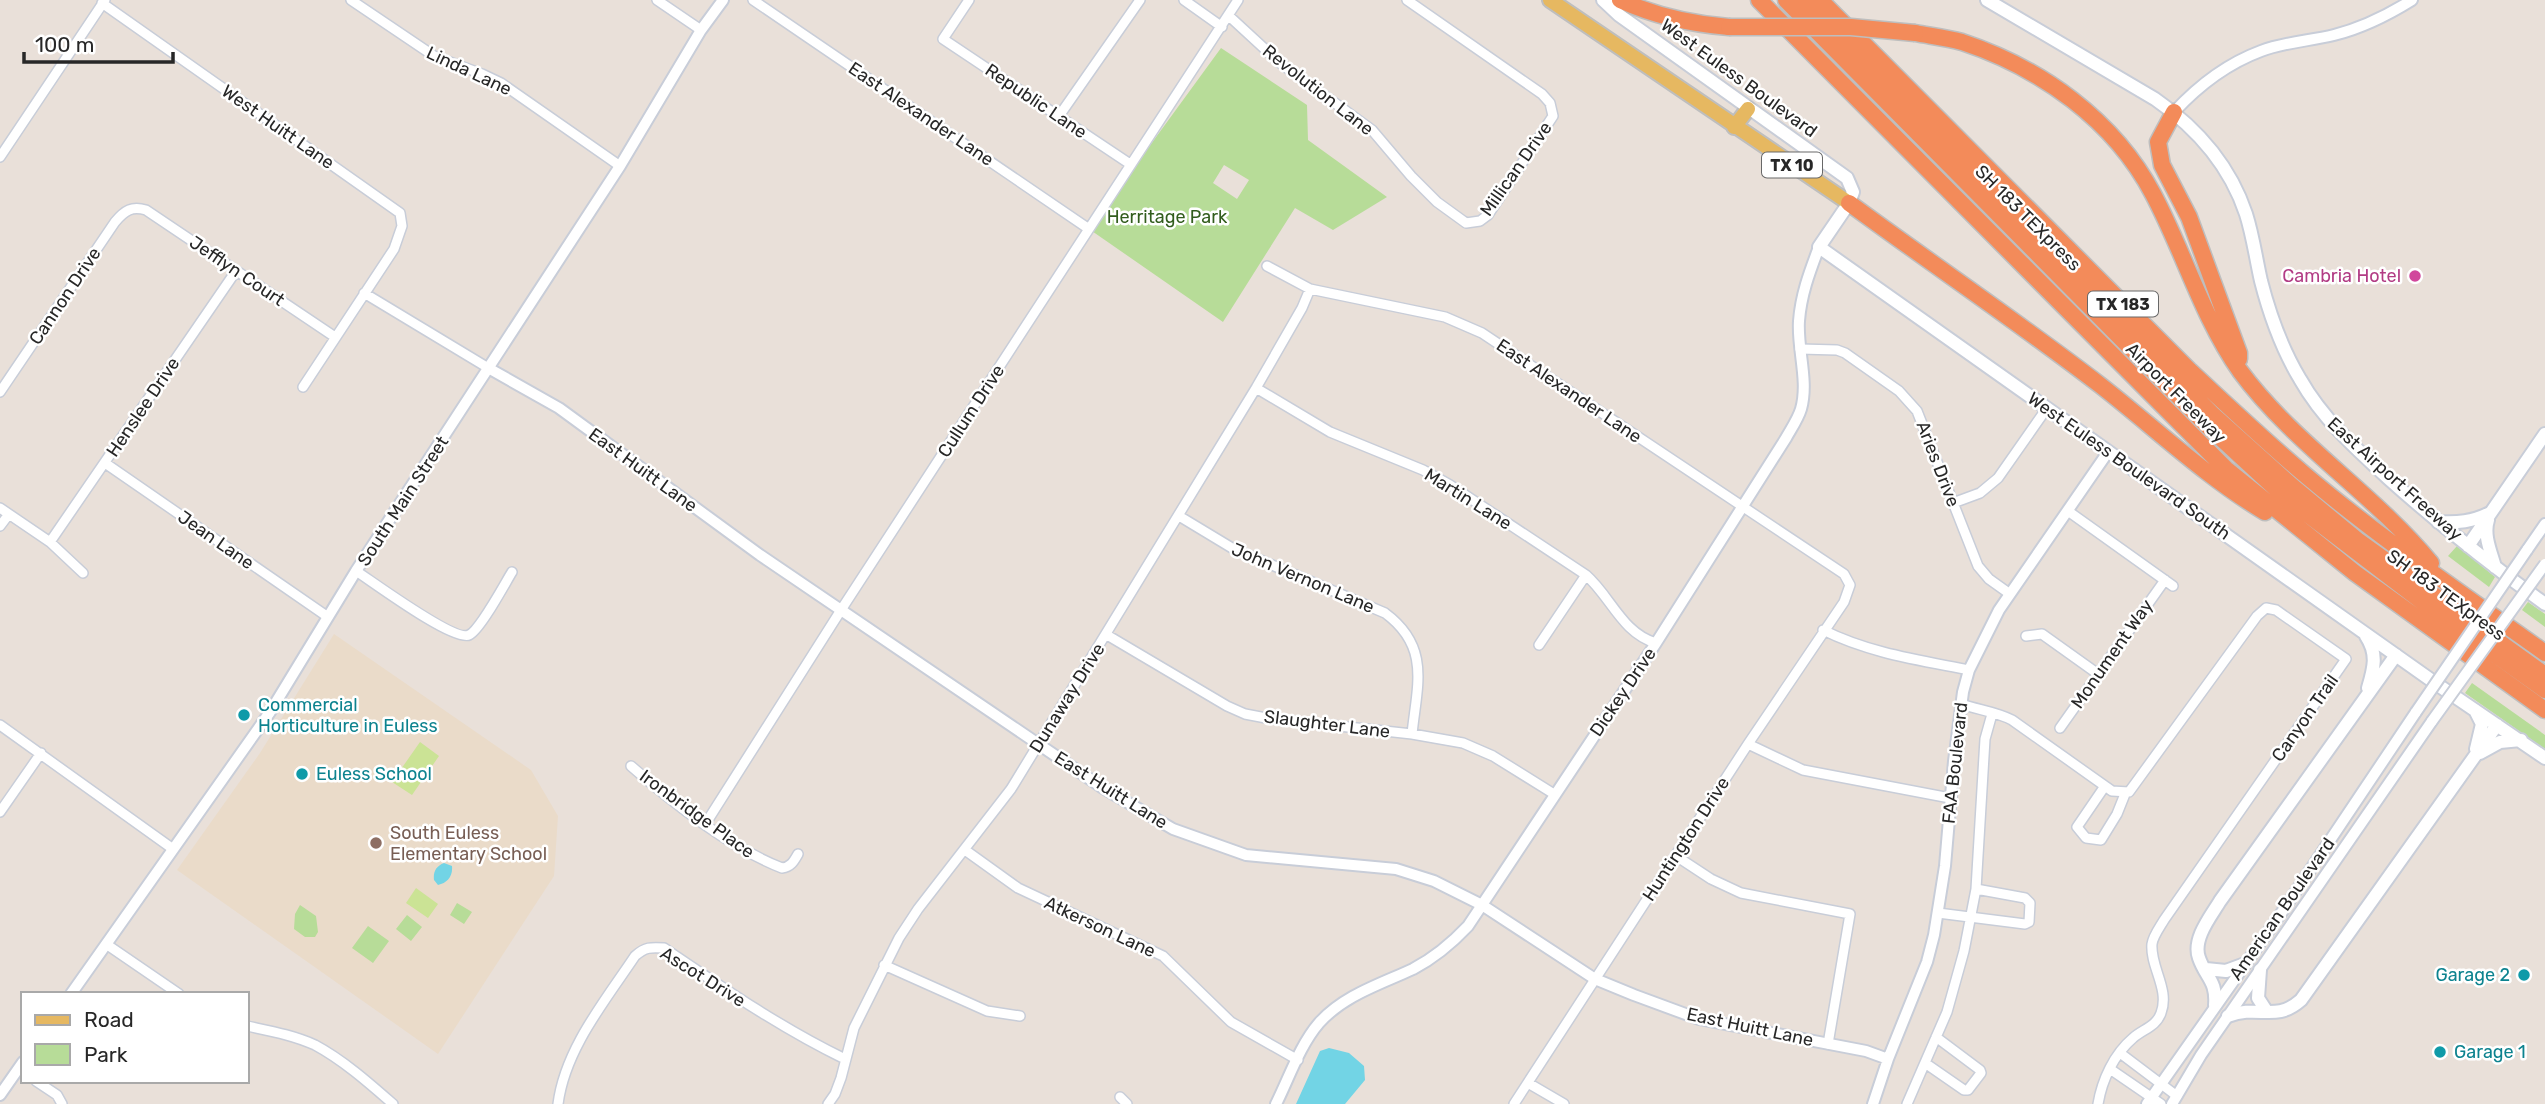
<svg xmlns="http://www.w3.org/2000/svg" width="2545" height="1104" font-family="Rubik,sans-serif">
<rect width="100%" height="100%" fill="#e9e0d9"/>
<path fill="#eadbc9" d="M334,634L531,770L558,816L554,876L438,1054L177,870L260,753Z"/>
<path fill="#b7dc98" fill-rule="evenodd" d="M1221,48L1307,105L1308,140L1387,197L1333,230L1295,208L1223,322L1089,229ZM1224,165L1249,180L1237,199L1213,183Z
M2457,546L2495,577L2489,587L2448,556Z
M2528,602L2545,614V627L2522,610Z
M2472,683L2545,735V749L2465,693Z
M457,903L472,912L464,924L450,915Z
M300,905L316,916L318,932L315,937H305L294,929L295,914Z
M407,915L422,927L411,941L396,929Z
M368,926L389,941L373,963L352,948Z"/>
<path fill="#cbe395" d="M420,742L439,756L412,795L392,782Z
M416,888L438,904L428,918L406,903Z"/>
<path fill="#72d4e5" d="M444,863L452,866C453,877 447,883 438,885L434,880C433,872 436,866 444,863Z
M1329,1048L1349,1053L1364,1066L1365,1080L1345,1104H1296L1320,1051Z"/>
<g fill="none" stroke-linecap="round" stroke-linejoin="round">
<g stroke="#c8cdd8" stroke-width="12">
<path id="minor" d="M351,0L434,56L482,74L501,83L620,166
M657,0L701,30
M753,0L1089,229
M969,0L943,39L1130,164
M1184,0L1222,27
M102,3L400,213L402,226L394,249L303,387
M1229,16L1280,63L1372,130L1411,176L1437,202L1466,223L1480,221L1488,215L1553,116L1550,103L1542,94L1407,0
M1059,116L1140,0
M0,157L105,0
M1267,266L1310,289L1445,317L1482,333L1844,574L1850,585L1844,602L1748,744L1514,1104
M364,293L490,369
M1800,349L1837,350L1845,353L1899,391L1917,411L1978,566L1989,579L2010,594
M1256,388L1330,432L1423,470L1450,485L1586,575C1611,597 1622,633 1656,643
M0,392L115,222C125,210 132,206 146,210L335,337
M105,463L328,617
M1953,503L1980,493L1998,478L2047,408
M0,508L50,542L83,573
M2068,511L2173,586
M1179,516L1232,548L1385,613C1431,647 1417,685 1412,734
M0,526L9,514
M50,542L236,271
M356,571C373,582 454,642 469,635C480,630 504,585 512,572
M1823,630C1869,653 1919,660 1969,670
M1107,635L1227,706L1245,714L1266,718L1412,734L1463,743L1493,756L1554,794
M2026,636L2042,634L2098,674
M1539,645L1586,575
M1961,704C1979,710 1997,712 2012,720L2112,791L2129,792L2257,616L2266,608L2276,610L2346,659L2164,920C2160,927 2153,936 2152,944C2150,967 2170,989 2161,1013C2156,1027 2143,1029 2133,1038C2114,1054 2102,1080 2098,1104
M0,725L173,849
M2060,728L2165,580
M1748,744L1803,770L1950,798
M631,766C673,803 731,848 782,868C791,867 794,861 798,854
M2105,786L2077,827L2086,838L2101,840L2117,814L2125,794
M0,812L41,753
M706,823L841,610L1238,0
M965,850L1018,888L1163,956L1231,1022L1298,1060
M1676,856L1711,879L1741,893L1850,914L1828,1044
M1938,913L2025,924L2029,922L2030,903L2025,898L1976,889
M106,944L179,994
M884,965L987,1011L1020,1016
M247,1026C270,1031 293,1035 315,1045C343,1060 369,1083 393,1104
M2120,1053L2177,1096
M1925,1063L1964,1090H1968L1981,1073L1980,1070L1936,1037
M2110,1069L2161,1104
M36,1081L57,1095L62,1104
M1528,1083L1564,1104
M1120,1097L1127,1104
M558,1104C565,1049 605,1001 635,956C645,947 651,947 664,948C723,988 781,1028 845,1059
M828,1104L835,1094L841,1078L854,1028L899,938L918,909L1011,789L1256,388L1302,308L1310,289
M1907,1104L1947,1012L1964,951L1976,889L1985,739L1992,714"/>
</g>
<g stroke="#c8cdd8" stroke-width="14">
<path id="tertiary" d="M2174,112C2199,85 2226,64 2261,51C2284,42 2310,41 2334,35C2362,28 2388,15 2412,0
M490,369L559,408L760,555L1103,788L1173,829L1246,855L1396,869L1434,881L1482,905L1595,979L1634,995L1699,1019L1866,1051L1888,1059
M2527,550L2545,524
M71,994L270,712L356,571L620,166L701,30L723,0
M0,1095L23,1062
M1276,1104C1289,1078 1300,1045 1319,1023C1344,995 1381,984 1413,969C1434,958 1452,943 1468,926L1656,643L1786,438C1791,429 1798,419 1801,409C1809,381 1797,349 1799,321C1801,294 1810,271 1819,247
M1873,1104L1888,1059L1927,962L1934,935L1945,866L1954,761L1963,692L1969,670L1999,610L2108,452
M2147,1104L2282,912L2416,712
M2172,1104L2201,1055L2432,721"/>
</g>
<g stroke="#c8cdd8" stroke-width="16">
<path id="secondary" d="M1603,0L1619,15L1847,178L1853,192L1849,203L1819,247L2438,685L2545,758
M1987,0L2155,99C2197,128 2230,166 2246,214C2253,236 2256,259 2261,281C2270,316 2282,349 2300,379C2322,418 2355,448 2388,478C2438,523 2491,565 2545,604
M2488,520C2483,535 2491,552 2495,567
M2438,522C2458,523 2472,522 2490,513
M2468,546L2545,434
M2366,636C2378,654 2374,668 2368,688
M2475,710L2482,724L2476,749
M2480,753L2500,742L2521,740
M2206,969L2226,971L2245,964
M2260,970L2258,998L2267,1012
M2215,1005C2217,981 2206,978 2199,958C2192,939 2211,916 2220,901L2396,655
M2228,1016C2259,1004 2275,1023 2301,1000L2497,725"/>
</g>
<g stroke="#bebebe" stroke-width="18">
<path id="primary" d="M1550,0L1849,203
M1734,127L1748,109"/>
</g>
<g stroke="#bebebe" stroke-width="19">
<path id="motorway" d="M1620,0C1655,16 1691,24 1729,27
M1759,0L2226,469L2355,573L2545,710
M1786,0L2209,427L2285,497L2429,607L2545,690
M1805,0L2213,415L2293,487L2357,540L2545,675
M1820,0L2189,370C2227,405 2265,441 2304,474C2381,539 2464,595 2545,653
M1915,33C1931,36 1947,38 1962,42C2041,68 2114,120 2153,194C2184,252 2202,317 2240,371C2294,444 2373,493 2431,563
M2174,112L2158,142L2162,165L2189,217L2239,353V359
M1849,203C1932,264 2018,322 2100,385C2154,427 2206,477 2265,512"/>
</g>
<use href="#minor" stroke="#fff" stroke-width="9"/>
<use href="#tertiary" stroke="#fff" stroke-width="10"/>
<use href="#secondary" stroke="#fff" stroke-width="12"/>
<use href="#primary" stroke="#e6b861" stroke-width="14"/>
<use href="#motorway" stroke="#f38b5a" stroke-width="16"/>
<g stroke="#c8cdd8" stroke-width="14" stroke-linecap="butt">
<path id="tertiary-bridge" d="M2416,712L2527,550
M2432,721L2545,564"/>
</g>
<g stroke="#bebebe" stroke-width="19" stroke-linecap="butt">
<path id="motorway-bridge" d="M1729,27H1851L1915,33"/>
</g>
<use href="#tertiary-bridge" stroke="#fff" stroke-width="10"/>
<use href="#motorway-bridge" stroke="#f38b5a" stroke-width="16"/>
</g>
<circle fill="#d1479c" stroke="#fff" stroke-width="2.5" cx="2415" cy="276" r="7"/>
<g fill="#0f9aa8" stroke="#fff" stroke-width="2.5">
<circle cx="244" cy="715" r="7"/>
<circle cx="302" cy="774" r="7"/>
<circle cx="2524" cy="975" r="7"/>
<circle cx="2440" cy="1052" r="7"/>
</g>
<circle fill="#8d6e63" stroke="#fff" stroke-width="2.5" cx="376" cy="843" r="7"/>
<g text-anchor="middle" stroke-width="5" stroke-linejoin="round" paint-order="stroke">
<g fill="#fff" stroke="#686868" stroke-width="2">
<rect x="1762" y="152.5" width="60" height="25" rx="5"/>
<rect x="2088" y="291.5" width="70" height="25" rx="5"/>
</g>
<g font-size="16" font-weight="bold" fill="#272727">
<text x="1792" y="171">TX 10</text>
<text x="2123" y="310">TX 183</text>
</g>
<g font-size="18" fill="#272727" stroke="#fff">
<text transform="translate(469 71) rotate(25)" y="6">Linda Lane</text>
<text transform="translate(1739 78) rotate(36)" y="6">West Euless Boulevard</text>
<text transform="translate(1318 90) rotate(38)" y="6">Revolution Lane</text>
<text transform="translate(1036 101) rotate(34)" y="6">Republic Lane</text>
<text transform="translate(921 114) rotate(34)" y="6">East Alexander Lane</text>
<text transform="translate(278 127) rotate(35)" y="6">West Huitt Lane</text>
<text transform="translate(1516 169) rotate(-55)" y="6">Millican Drive</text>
<text transform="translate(2028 218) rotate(45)" y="6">SH 183 TEXpress</text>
<text transform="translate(237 271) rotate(34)" y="6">Jefflyn Court</text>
<text transform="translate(65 296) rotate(-56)" y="6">Cannon Drive</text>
<text transform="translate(1569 391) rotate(34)" y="6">East Alexander Lane</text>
<text transform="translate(2176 393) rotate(45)" y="6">Airport Freeway</text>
<text transform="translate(143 407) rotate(-56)" y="6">Henslee Drive</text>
<text transform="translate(971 411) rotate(-57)" y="6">Cullum Drive</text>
<text transform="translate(1938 464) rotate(69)" y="6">Aries Drive</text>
<text transform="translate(2129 466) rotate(35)" y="6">West Euless Boulevard South</text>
<text transform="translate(643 470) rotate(36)" y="6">East Huitt Lane</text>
<text transform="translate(2395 479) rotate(42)" y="6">East Airport Freeway</text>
<text transform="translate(1468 499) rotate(32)" y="6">Martin Lane</text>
<text transform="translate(403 501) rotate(-57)" y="6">South Main Street</text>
<text transform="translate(216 540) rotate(35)" y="6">Jean Lane</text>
<text transform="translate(1303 578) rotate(23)" y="6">John Vernon Lane</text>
<text transform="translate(2446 595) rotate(36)" y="6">SH 183 TEXpress</text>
<text transform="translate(2112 654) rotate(-55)" y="6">Monument Way</text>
<text transform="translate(1623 692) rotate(-56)" y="6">Dickey Drive</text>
<text transform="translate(1067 698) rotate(-58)" y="6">Dunaway Drive</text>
<text transform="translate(2305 718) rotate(-55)" y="6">Canyon Trail</text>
<text transform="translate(1327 724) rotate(7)" y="6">Slaughter Lane</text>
<text transform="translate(1955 763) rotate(-84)" y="6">FAA Boulevard</text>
<text transform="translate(1111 790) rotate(32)" y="6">East Huitt Lane</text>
<text transform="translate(697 814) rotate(36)" y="6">Ironbridge Place</text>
<text transform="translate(1686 839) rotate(-57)" y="6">Huntington Drive</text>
<text transform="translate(2282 909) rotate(-55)" y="6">American Boulevard</text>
<text transform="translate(1100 927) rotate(25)" y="6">Atkerson Lane</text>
<text transform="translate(703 977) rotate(32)" y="6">Ascot Drive</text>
<text transform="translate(1750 1027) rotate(12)" y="6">East Huitt Lane</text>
</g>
<g font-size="18" fill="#325d1d" stroke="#fff">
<text x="1167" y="223">Herritage Park</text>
</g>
<g font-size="18" fill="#b23c85" stroke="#fff" text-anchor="end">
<text x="2401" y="282">Cambria Hotel</text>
</g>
<g font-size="18" fill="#0d838f" stroke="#fff" text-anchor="start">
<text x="258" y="711">Commercial<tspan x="258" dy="21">Horticulture in Euless</tspan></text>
<text x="316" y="780">Euless School</text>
<text x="2510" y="981" text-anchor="end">Garage 2</text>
<text x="2454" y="1058">Garage 1</text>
</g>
<g font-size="18" fill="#785e54" stroke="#fff" text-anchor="start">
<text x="390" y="839">South Euless<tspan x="390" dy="21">Elementary School</tspan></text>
</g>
</g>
<rect x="21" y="992" width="228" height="91" fill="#ffffff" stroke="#a9a9a9" stroke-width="2"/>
<rect x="35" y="1015" width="35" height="10" fill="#e6b861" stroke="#a9a9a9" stroke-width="2"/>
<text x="84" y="1027" font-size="21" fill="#272727">Road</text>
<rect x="35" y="1044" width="35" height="21" fill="#b7dc98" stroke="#a9a9a9" stroke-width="2"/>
<text x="84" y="1062" font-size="21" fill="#272727">Park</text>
<path d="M24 52v10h149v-10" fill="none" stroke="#272727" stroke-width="3.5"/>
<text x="35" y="52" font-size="21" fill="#272727" stroke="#ffffff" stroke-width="5" paint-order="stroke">100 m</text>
</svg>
